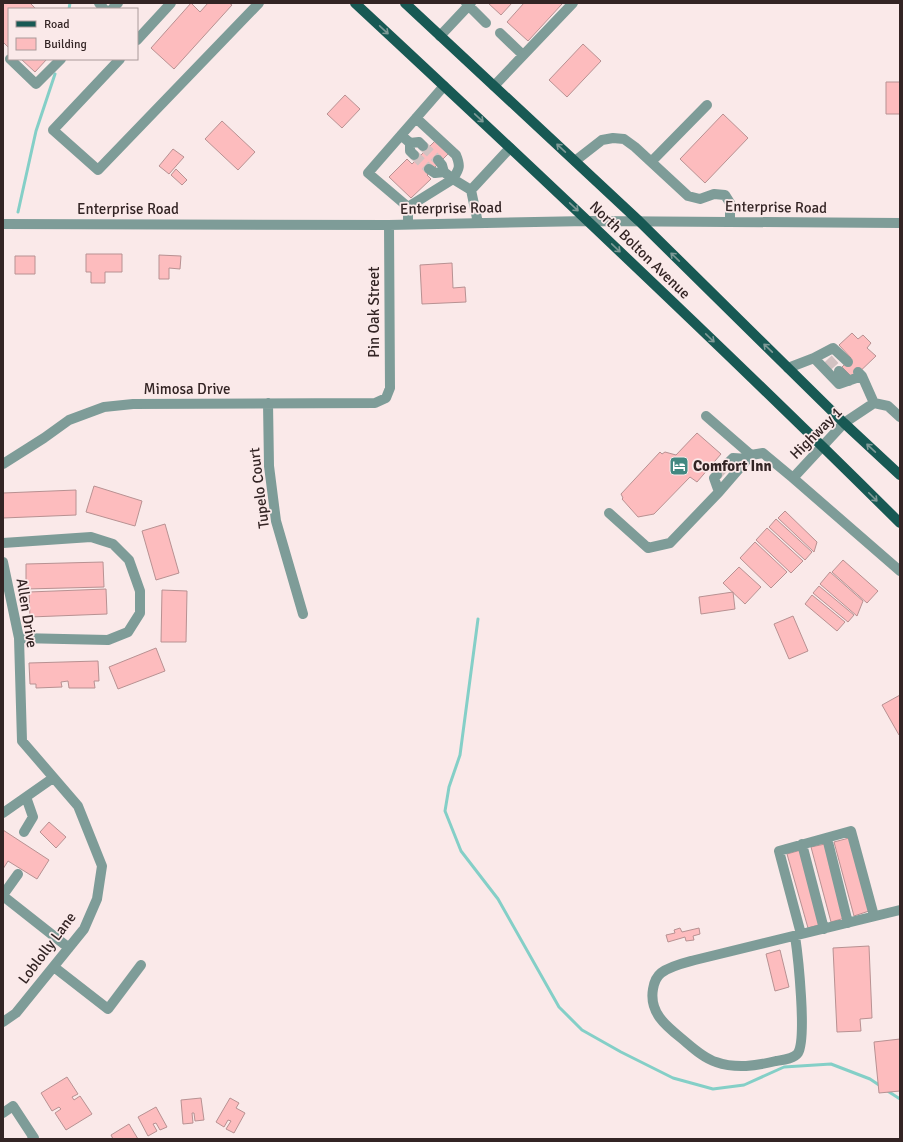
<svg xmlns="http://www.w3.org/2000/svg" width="903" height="1142" font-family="Signika,sans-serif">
<rect width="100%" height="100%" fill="#fae9e9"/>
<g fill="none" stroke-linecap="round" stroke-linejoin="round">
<path stroke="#84cfc7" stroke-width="3" d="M69,9L70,3
M18,212L36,131L55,74
M478,619L460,755L449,787L445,811L461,851L498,899L559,1007L582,1030L621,1052L673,1078L713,1089L744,1085L784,1067L831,1064L870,1079L882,1087
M886,1090L900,1099"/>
</g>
<path fill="#fdbcbe" stroke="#b89192" d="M3,3H30L36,9H9V48L3,42Z
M191,3L200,12L208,3H229L232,5L174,69L151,48Z
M488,3H512L501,15Z
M524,3H561L562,4L528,41L507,22Z
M583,44L601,61L567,97L549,80Z
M21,59H47L35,72Z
M886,82H900V114H886Z
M345,95L360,109L342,128L327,114Z
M723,114L748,138L705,183L680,159Z
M222,121L255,152L238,170L205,139Z
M437,139L450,152L427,175L431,179L411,198L389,177L407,159L412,164Z
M173,149L184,157L169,174L159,166Z
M176,169L187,180L182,185L171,175Z
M86,254H122V272H105V283H91V272H86Z
M159,255L181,256L180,269L169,268V279H159Z
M15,256H35V274H15Z
M452,263L453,288L465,287L466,302L422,304L420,265Z
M852,333L858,339L863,335L871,343L867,348L876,356L853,378L842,367L851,358L839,345Z
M697,433L721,454L697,482L690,477L654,514L638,517L622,499L623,498L621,494L660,452L662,454L665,452L676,455Z
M94,486L142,501L135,526L86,512Z
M76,490V515L3,518V493Z
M785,511L817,542L814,552L778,518Z
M776,519L812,552L805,560L769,527Z
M165,524L179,573L156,580L142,531Z
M767,528L803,561L791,573L756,540Z
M755,542L787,572L771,588L740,558Z
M843,560L878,591L867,603L832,572Z
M103,562L104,587L26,589V564Z
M739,567L761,587L745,604L723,583Z
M830,572L863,601L857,616L820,584Z
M819,586L854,615L848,622L813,593Z
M106,589L107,614L30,617L29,592Z
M162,590L187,591L186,642H161Z
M733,592L735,609L701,614L699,597Z
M812,595L845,622L837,631L805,604Z
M793,616L808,651L789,659L774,624Z
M156,648L165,671L118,689L109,667Z
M98,661L99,681H94L95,688H69L68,681L61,682L62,687L36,688V684H30L29,663Z
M900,695V734L899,735L882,705Z
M49,822L66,837L56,848L40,832Z
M3,830L49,860L37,879L8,861L3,869Z
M849,838L869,911L854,916L834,842Z
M825,844L845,918L831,922L811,847Z
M801,850L822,924L808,928L787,854Z
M680,928L682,932L699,928L700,934L693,936L694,940L686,941L685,937L668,942L666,935L675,933L674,930Z
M869,946L872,1018L860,1019L861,1031L837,1032L833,948Z
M780,950L789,987L775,991L766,954Z
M900,1039V1091L879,1093L874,1042Z
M67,1077L78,1094L72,1097L74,1100L80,1096L92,1114L66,1130L55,1113L61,1109L59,1107L52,1111L41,1093Z
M201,1098L204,1120L195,1121L194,1113H192L193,1123L183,1124L181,1100Z
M230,1098L239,1103L236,1108L245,1113L234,1133L226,1129L231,1121L228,1120L224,1127L216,1122Z
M156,1107L167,1127L160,1130L156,1123L153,1124L157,1131L148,1136L138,1117Z
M129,1124L138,1139H113L111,1135Z"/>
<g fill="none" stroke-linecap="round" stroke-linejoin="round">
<path stroke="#d2c2c2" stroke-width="10" stroke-dasharray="10 5" stroke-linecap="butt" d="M423,146L438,160
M414,155L429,169
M828,359L839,371
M717,475L729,462"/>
<path stroke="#7e9c98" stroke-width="10" d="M99,3L104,9
M466,3L486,23
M112,9L118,3
M500,33L523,55
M440,36L471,3
M137,40L171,3
M10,59L36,84L61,59
M120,59L53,130L98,170L259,3
M494,86L573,3
M416,118L456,155C461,167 459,169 453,179L444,172L435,173L429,169
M401,135L410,143V151L414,155
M410,143L419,142L423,146
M438,160L442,165L444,172
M575,161L602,140L613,138L624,139L635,147L688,196L700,199L714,194L725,195L730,203V222
M651,162L707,105
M471,190L510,148
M408,207L453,179L471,190L478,223
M3,224L389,225L588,221L900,223
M408,224V207L368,173L444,86
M814,358L839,384L862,376
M788,368L814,358L833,348L848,362
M839,371L849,381
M858,372L862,376L874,403
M268,403L269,466L276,521L303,614
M706,416L751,455L763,453L793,478
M900,417L888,406L874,403L844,423L793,478L900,571
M729,462L733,458L748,459
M3,464L44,438L69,420L104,407L133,404L375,403L386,398L390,388L389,225
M717,475L714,478L719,492
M609,513L648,548L670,543L719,492L751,455
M3,543L91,537L113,544L129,560L140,591V613L128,632L108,640L19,638
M3,562L19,638L22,741L78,806L102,866L97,899L84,929L16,1013L3,1022
M3,813L53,778
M24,832L33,817L26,797
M827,838L848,923
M802,844L824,929
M3,895L18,874
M3,896L69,948
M801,934L779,851L851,831L874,916
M795,936C798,956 807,1038 798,1053C794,1059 782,1060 776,1061C756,1066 736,1069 716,1062C703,1058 692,1047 681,1038C665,1025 649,1012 653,989C654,983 656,977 661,973C670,966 684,963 695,960L900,910
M54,967L108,1009L141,965
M3,1113L13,1106L34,1138L32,1139"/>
<path stroke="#185954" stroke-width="10" d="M355,3C539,174 722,346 900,523
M405,3L639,221L844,423L900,475"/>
</g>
<defs><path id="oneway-shaft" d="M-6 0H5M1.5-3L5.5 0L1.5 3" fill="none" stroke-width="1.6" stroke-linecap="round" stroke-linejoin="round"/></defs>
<g stroke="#7e9a97">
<use href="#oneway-shaft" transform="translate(384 30) rotate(43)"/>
<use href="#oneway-shaft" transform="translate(479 118) rotate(43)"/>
<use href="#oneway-shaft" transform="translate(561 148) rotate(-137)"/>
<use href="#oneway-shaft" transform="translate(574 207) rotate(43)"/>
<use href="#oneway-shaft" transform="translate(616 248) rotate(44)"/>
<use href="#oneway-shaft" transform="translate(675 257) rotate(-136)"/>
<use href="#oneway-shaft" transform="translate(710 338) rotate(44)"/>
<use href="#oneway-shaft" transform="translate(768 348) rotate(-136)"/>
<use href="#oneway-shaft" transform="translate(871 448) rotate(-137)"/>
<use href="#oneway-shaft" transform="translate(873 497) rotate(45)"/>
</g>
<defs>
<g id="hotel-square" transform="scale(1)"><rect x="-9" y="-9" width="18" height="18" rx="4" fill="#428881" stroke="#fae9e9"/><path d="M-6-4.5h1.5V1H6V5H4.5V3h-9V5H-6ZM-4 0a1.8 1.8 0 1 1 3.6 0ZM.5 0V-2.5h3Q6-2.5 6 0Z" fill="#fff"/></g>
</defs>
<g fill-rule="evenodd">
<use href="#hotel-square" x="679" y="466"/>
</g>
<g text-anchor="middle" stroke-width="3.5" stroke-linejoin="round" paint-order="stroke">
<g font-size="15" fill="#332424" stroke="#fae9e9">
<text transform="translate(776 207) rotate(1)" y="5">Enterprise Road</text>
<text transform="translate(451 208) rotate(-1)" y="5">Enterprise Road</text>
<text x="128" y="214">Enterprise Road</text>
<text transform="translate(640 250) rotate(44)" y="5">North Bolton Avenue</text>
<text transform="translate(374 312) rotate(-90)" y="5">Pin Oak Street</text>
<text x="187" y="394">Mimosa Drive</text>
<text transform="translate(816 433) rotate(-45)" y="5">Highway 1</text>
<text transform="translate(259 488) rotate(-97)" y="5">Tupelo Court</text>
<text transform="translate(27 613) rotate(81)" y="5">Allen Drive</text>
<text transform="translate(47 948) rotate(-53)" y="5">Loblolly Lane</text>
</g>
<g font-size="15" font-weight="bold" fill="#332424" stroke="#fae9e9" text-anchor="start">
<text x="693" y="471">Comfort Inn</text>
</g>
</g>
<rect width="903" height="1142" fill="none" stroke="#332424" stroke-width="8"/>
<rect x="8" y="8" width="130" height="52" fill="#fae9e9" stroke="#aa9a9a"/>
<rect x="16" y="21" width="20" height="6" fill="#185954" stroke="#aa9a9a"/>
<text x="44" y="28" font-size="12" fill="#332424">Road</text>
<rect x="16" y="38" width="20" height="12" fill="#fdbcbe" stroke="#aa9a9a"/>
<text x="44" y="48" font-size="12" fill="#332424">Building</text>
</svg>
